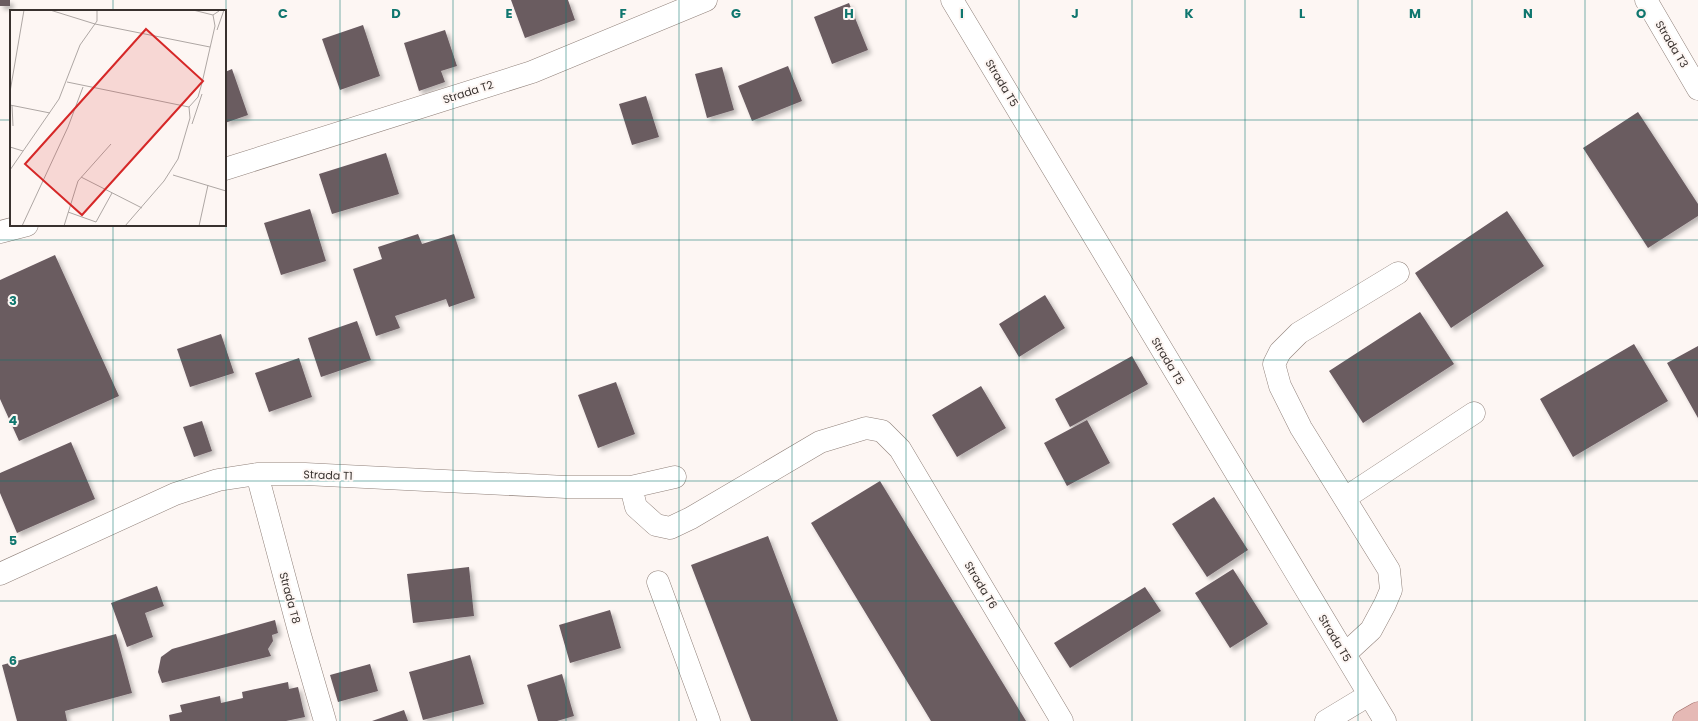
<svg xmlns="http://www.w3.org/2000/svg" width="1698" height="721" font-family="Poppins,sans-serif">
<defs>
<filter id="shadow"><feDropShadow dx="3.5" dy="3.5" stdDeviation="2" flood-color="#0004"/></filter>
</defs>
<rect width="100%" height="100%" fill="#fdf6f3"/>
<path fill="#6a5b61" filter="url(#shadow)" d="M0,0H10V6H0Z
M511,0H568L575,20L525,38Z
M849,3L868,50L832,64L814,17Z
M363,25L380,76L340,90L322,39Z
M445,30L457,66L441,71L445,82L419,91L404,43Z
M788,66L802,101L752,121L738,86Z
M722,67L734,110L707,118L695,74Z
M232,69L248,115L225,123V72Z
M646,96L659,137L632,145L619,104Z
M1638,112L1698,204V216L1648,248L1583,148Z
M386,153L399,194L332,214L319,174Z
M310,209L326,261L281,275L264,223Z
M1507,211L1544,266L1451,328L1415,273Z
M418,234L422,244L454,234L475,298L449,307L446,299L395,316L400,328L376,336L353,269L382,259L378,247Z
M55,255L119,396L19,441L0,399V280Z
M1045,295L1065,328L1019,357L999,324Z
M1420,312L1454,364L1363,423L1329,371Z
M357,321L371,360L321,377L308,338Z
M221,334L234,373L190,387L177,349Z
M1634,344L1668,401L1573,457L1540,399Z
M1698,346V418L1667,363Z
M1132,356L1148,384L1070,427L1055,399Z
M299,358L312,397L269,412L255,373Z
M616,382L635,434L598,448L578,395Z
M981,386L1006,428L957,457L932,415Z
M1087,420L1110,463L1067,486L1044,443Z
M202,421L212,451L194,457L183,427Z
M71,442L95,499L17,533L0,493V473Z
M880,481L1026,721H931L811,523Z
M1214,497L1248,550L1207,577L1172,524Z
M768,536L838,721H751L691,565Z
M469,567L474,616L413,623L407,574Z
M1233,569L1268,624L1230,648L1195,593Z
M157,586L164,606L145,613L153,637L127,647L111,603Z
M1145,587L1161,611L1070,668L1054,643Z
M610,610L621,648L570,663L559,625Z
M275,620L278,633L272,635L273,641L268,649L271,656L162,683L158,672L161,657L172,649Z
M116,634L132,693L65,711L67,721H17L2,665Z
M470,655L484,704L423,720L409,672Z
M370,664L378,691L338,702L330,675Z
M562,674L574,716L557,721H538L527,685Z
M288,682L289,689L298,687L305,717L286,721H170L169,715L182,712L180,705L220,696L221,703L243,698L242,692Z
M404,710L408,721H372Z"/>
<g fill="none" stroke-linecap="round" stroke-linejoin="round">
<g stroke="#90817a" stroke-width="23">
<path id="minor" d="M952,0L1385,721
M1646,0L1698,89
M225,169L532,72L706,0
M0,232L27,225
M257,474L300,635L325,721
M631,487L636,507L656,525L670,528L691,518L820,442L866,428L882,431L900,449L1062,721
M1345,498L1474,413
M0,574L175,494L218,480L257,474H305L566,487H631L675,477
M658,582L709,721
M1345,654L1371,630L1385,604L1391,590L1389,570L1301,428L1280,386L1274,364L1280,352L1299,333L1398,273
M1326,721L1369,695"/>
</g>
<g stroke="#9d6b66" stroke-width="23">
<path id="major" d="M1684,721L1698,713"/>
</g>
<use href="#minor" stroke="#fff" stroke-width="22"/>
<use href="#major" stroke="#e5b9b5" stroke-width="22"/>
</g>
<path fill="none" stroke="#0f766e" stroke-width="1" stroke-opacity="0.55" d="M113,0V11M226,0V721M340,0V721M453,0V721M566,0V721M679,0V721M792,0V721M906,0V721M1019,0V721M1132,0V721M1245,0V721M1358,0V721M1472,0V721M1585,0V721M0,120H11M225,120H1698M113,225V721M0,240H1698M0,360H1698M0,481H1698M0,601H1698"/>
<g text-anchor="middle" stroke-width="4" stroke-linejoin="round" paint-order="stroke">
<g font-size="11" fill="#38312e" stroke="#fdf6f3">
<text transform="translate(1672 44) rotate(59)" y="4">Strada T3</text>
<text transform="translate(1002 83) rotate(59)" y="4">Strada T5</text>
<text transform="translate(468 92) rotate(-18)" y="4">Strada T2</text>
<text transform="translate(1168 361) rotate(59)" y="4">Strada T5</text>
<text transform="translate(328 475) rotate(2)" y="4">Strada T1</text>
<text transform="translate(981 585) rotate(59)" y="4">Strada T6</text>
<text transform="translate(290 598) rotate(75)" y="4">Strada T8</text>
<text transform="translate(1335 638) rotate(59)" y="4">Strada T5</text>
</g>
</g>
<g transform="translate(10 10)">
<rect width="216" height="216" fill="#fdf6f3"/>
<path fill="none" stroke="#aea7a4" stroke-width="1" d="M40,0L85,14L200,37M183,0L203,5M207,20L214,0M57,72L179,97M0,82L14,0M0,95L40,103M2,95L3,116M182,114L192,84M0,137L13,141M0,160L49,89L70,35L87,11V0M163,165L216,181M71,167L132,198M58,202L86,212L102,183M12,216L58,117L73,77M54,216L68,171L101,134M115,216L154,171L168,149L180,108L179,97L188,87L192,73L205,16L203,5L209,1M189,216L198,175"/>
<path fill="#d62828" fill-opacity="0.15" stroke="#d62828" stroke-width="2" d="M136,19L193,71L72,205L15,154Z"/>
<rect width="216" height="216" fill="none" stroke="#38312e" stroke-width="2"/>
</g>
<g font-size="13" text-anchor="middle" font-weight="bold" fill="#0f766e" stroke="#fdf6f3" stroke-width="4" stroke-linejoin="round" paint-order="stroke">
<text x="283" y="18">C</text>
<text x="396" y="18">D</text>
<text x="509" y="18">E</text>
<text x="623" y="18">F</text>
<text x="736" y="18">G</text>
<text x="849" y="18">H</text>
<text x="962" y="18">I</text>
<text x="1075" y="18">J</text>
<text x="1189" y="18">K</text>
<text x="1302" y="18">L</text>
<text x="1415" y="18">M</text>
<text x="1528" y="18">N</text>
<text x="1641" y="18">O</text>
<text x="13" y="305">3</text>
<text x="13" y="425">4</text>
<text x="13" y="545">5</text>
<text x="13" y="665">6</text>
</g>
</svg>
